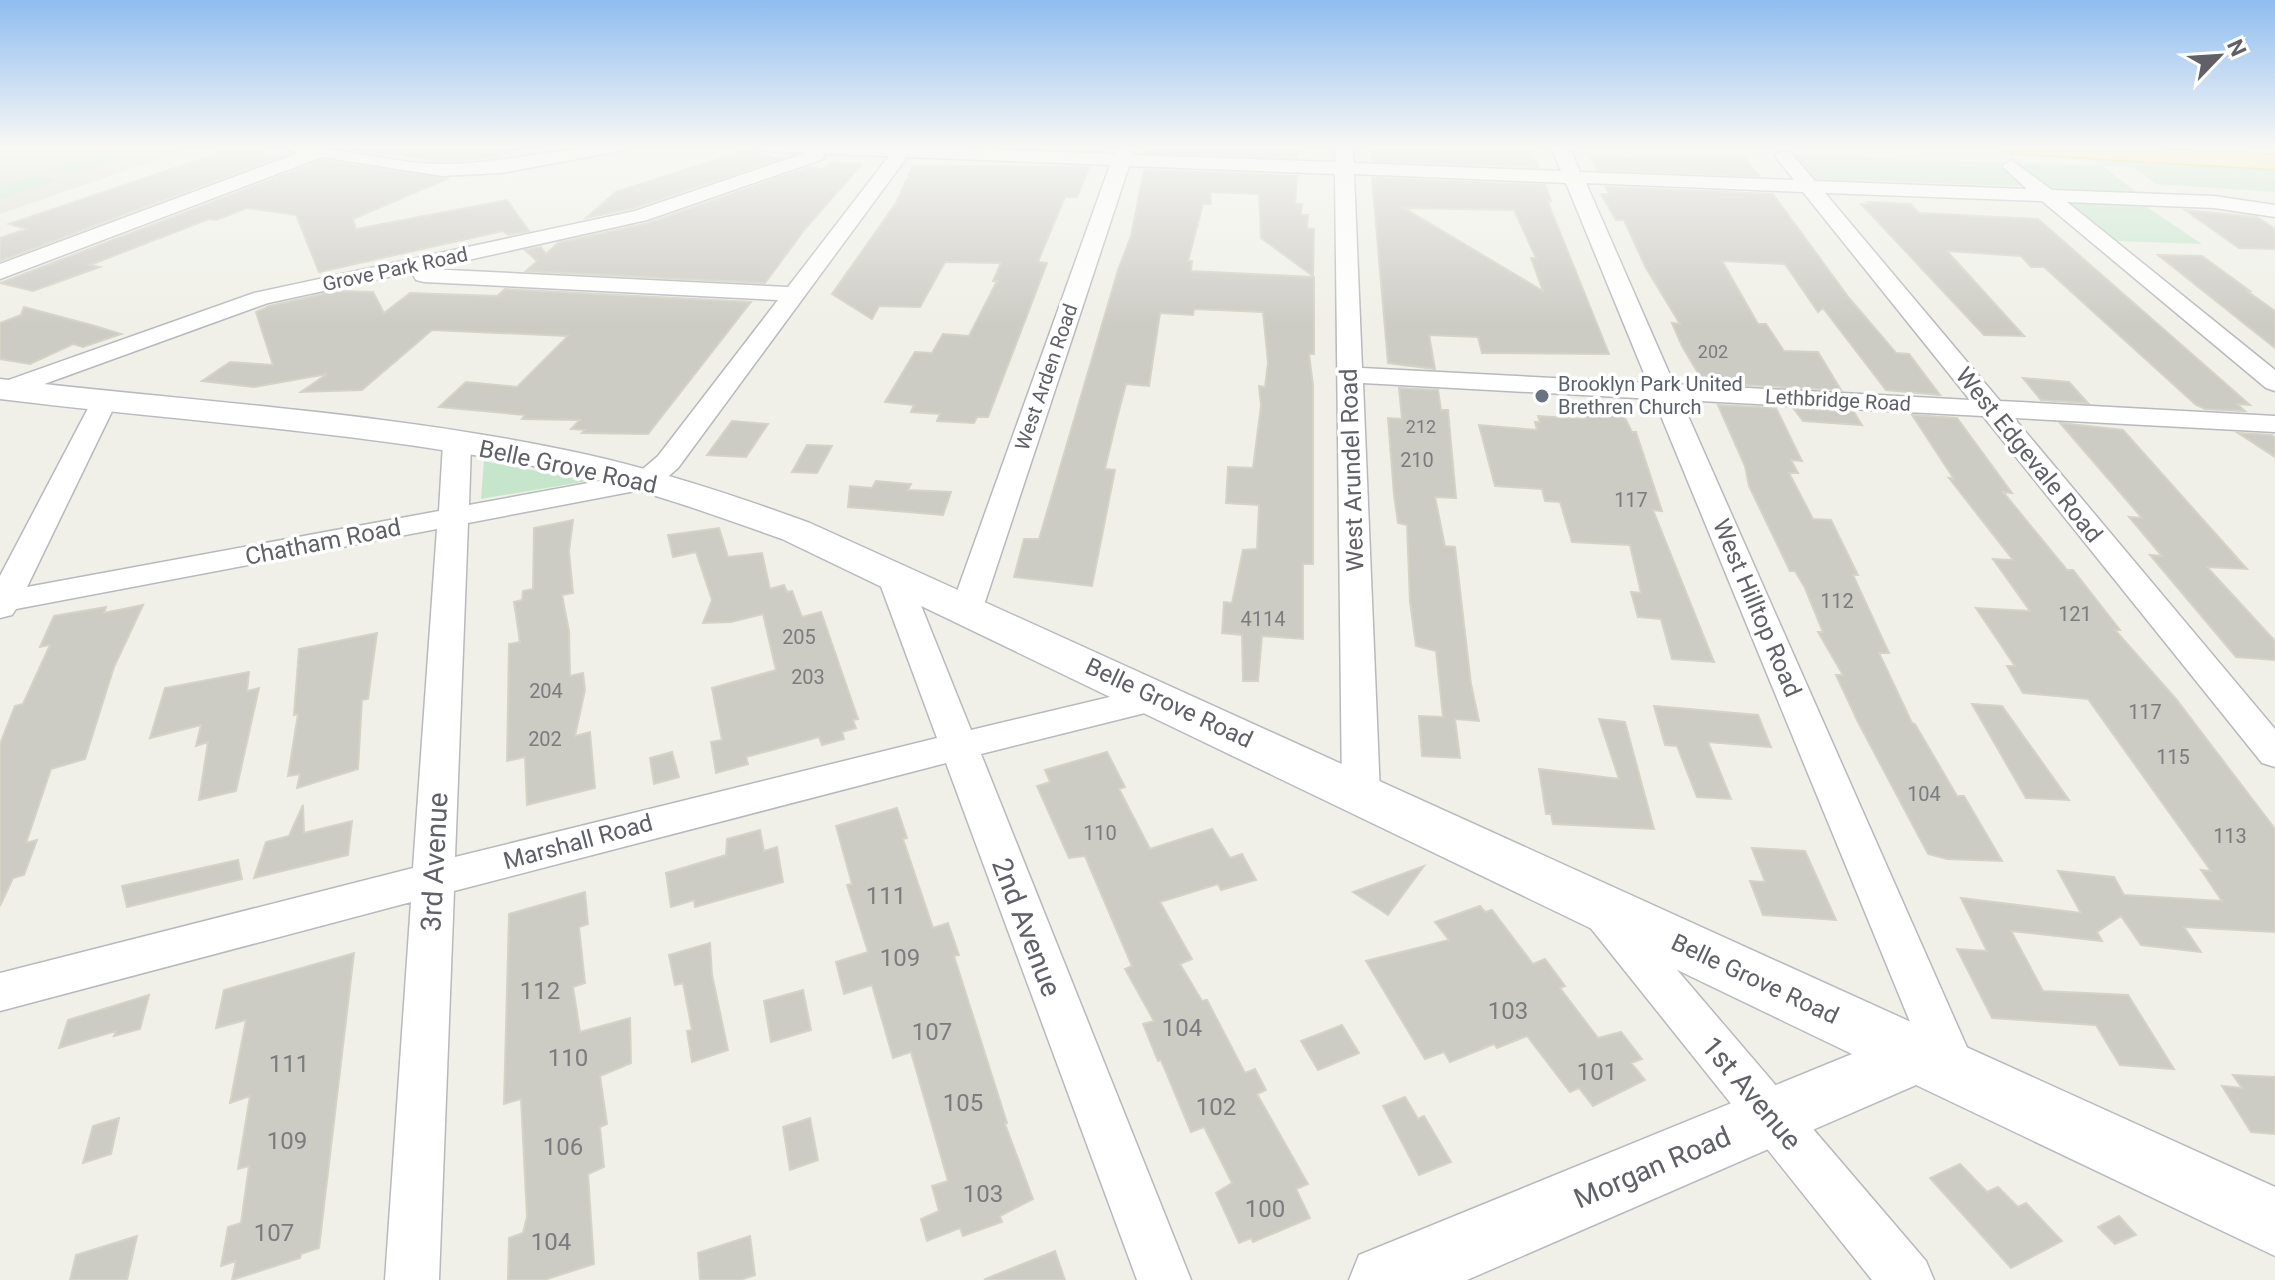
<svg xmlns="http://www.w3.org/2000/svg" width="2275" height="1280" font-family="Roboto,sans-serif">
<rect width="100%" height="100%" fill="#f0f0e8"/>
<path fill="#e0dfd6" d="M0,146H196L0,214Z"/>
<path fill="#c6e6cc" d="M101,152L125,157L75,174L50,169Z
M1792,155L2100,166L2091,157L2275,169V192L2156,184L2133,167L2103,166L2135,191L2144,205L2202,244L2116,241L2051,187L1812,179Z
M33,175L58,180L0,199V186Z
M484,461L588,481L481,499Z"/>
<path fill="#cccbc4" stroke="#d5d3c6" stroke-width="2" fill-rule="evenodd" d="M328,146H523L498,157L446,161Z
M1152,146H1299L1298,158L1150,153Z
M1371,146L1528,152L1534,154L1539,167L1372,161Z
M234,148L281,156L0,261V238L26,229L9,224Z
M747,150L779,159L634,208L586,218L616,192Z
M1660,154L1742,155L1759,176L1597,170L1590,156L1639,158L1637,156L1662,157Z
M322,160L447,179L353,219L356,229L507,200L529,231L508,235L503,231L319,272L296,215L247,208L216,220L209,219L90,265L100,267L33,291L0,283Z
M830,163L862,164L805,229L765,283L526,271L537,261L525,250L541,247L546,254L558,243L648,223L810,167L823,170Z
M913,166L1089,167L1077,197H1065L1039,259V262L1047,263L988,417H977L974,423L937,421L940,414L911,412L914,405L885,402L915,352L932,353L943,334L969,336L997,281H993L1001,263L945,262L920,307L879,306L872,319L832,294L896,203Z
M1144,170L1297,176L1295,204H1302L1301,215H1308L1307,228L1314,229L1313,276L1261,238L1259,194L1210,192L1211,204H1203L1188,261H1192L1191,271L1314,277V354H1309L1313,385V564H1303V639L1262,636L1258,681H1243L1242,635L1222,633L1224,602L1232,603L1243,550L1257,549L1259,505L1226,503L1228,467L1253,468L1261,406L1259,386L1265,387L1268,363L1263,312L1194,309L1193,315L1160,313L1149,386L1126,384L1116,422L1105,469L1115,470L1092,586L1014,577L1024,539H1039L1118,270L1131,236Z
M1372,178L1545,185L1551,201L1547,200L1609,354L1482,353L1478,337L1429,335L1435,369L1388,363ZM1404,208L1514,210L1536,258H1531L1543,291Z
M1606,187L1773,194L1849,298L1896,353L1909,354L1940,395L1886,390L1823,308L1818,312L1785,264L1722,261L1758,324H1766L1784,351L1818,352L1841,390L1709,383L1701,378L1682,346L1672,323L1680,324L1646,268L1624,220H1616L1601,194H1609Z
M1868,202L1911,204L1919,213L2038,219L2250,405L2237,404L2245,411L2205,409L2196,405L2044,267H2031L2021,256L1947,251L2024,336L1984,335L1861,204L1871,205Z
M2185,210L2257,217L2275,229V249L2239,248Z
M2158,255L2202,256L2250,291H2247L2275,311V348Z
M505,289L751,302L648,434L582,433L585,430L571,429L580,420L522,419L525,415L439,407L466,382L517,387L568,336L432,330L362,390L301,392L327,374L254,387L202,381L230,362L273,365L256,312L269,306L336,291L373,292L384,313L410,293L497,296Z
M24,307L95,326L121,334L83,347L73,344L30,364L0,359V323L21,315Z
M2023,378L2069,382L2088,403L2041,400Z
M1399,388L1438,390L1441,410H1448L1456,498L1435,497L1445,546L1455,547L1471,684L1479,721L1455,719L1460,758L1422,756L1419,716L1443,717L1436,651L1416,646L1410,602L1407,525L1398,523L1394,495L1388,418L1402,419Z
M1618,404L1632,432H1636L1662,511L1653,510L1714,662L1672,659L1661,619L1638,617L1631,592L1641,593L1630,545L1572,542L1560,502L1545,501L1542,489L1495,486L1479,425L1537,430L1535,422H1540L1538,416L1586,419L1580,405Z
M1718,405L1776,408L1802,461L1791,460L1798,473H1789L1813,519L1831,520L1858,575H1853L1889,653H1879L1912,723L1915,724L1957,796H1964L2002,861L1947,859L1928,854L1858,722L1836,675H1843L1818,632H1823L1805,588L1795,571H1790L1749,486L1745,466Z
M1794,409L1854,412L1862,425L1803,421Z
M1912,415L1957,418L2012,493L2003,492L2067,570H2073L2120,630H2115L2176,699L2275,829V932L2184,927L2201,952L2141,945L2121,916L2097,932L2102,941L2011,931L2043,991L2128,995L2174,1069L2120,1065L2096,1025L1992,1018L1957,949L1987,951L1961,898L2081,913L2058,871L2114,877L2124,895L2222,901L2201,870L2211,871L2088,699L2023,693L2007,666H2015L1976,608L2030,611L1993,559L2013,560L1949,478L1954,479Z
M732,421L768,424L746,457L707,455Z
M2060,423L2123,430L2247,569L2207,567L2275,641V660L2236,657L2150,555L2162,556L2129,517L2142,518Z
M2238,433L2272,435L2275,438V457Z
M807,445L832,446L817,473L792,472Z
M876,481L911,484L908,490L951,492L943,515L848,507L850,486L872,488Z
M573,520L569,551L573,593L562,595L569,631L570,676L583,673L585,690L575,736L590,732L595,788L527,805L525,757L507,761L509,644L520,642L514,602L522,600L523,591L533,589L534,528Z
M719,528L728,557L762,553L770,589L784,585L787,592L792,591L802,617L821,612L858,719L853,720L856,728L842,732L844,739L822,745L819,737L746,757L748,764L716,773L711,742L722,740L712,688L776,670L763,614L731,622L703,623L712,600L696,552L673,557L668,535Z
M143,605L114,667L85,759L51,769L26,843L37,840L24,875L13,878L0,906V744L15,706L23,704L50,645L40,647L54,616L106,607L104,613Z
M377,633L368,699L362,700L358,769L297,788L300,774L288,776L298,714L294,715L299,649Z
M249,672L247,691L259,688L236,791L199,800L208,742L196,746L201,725L150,738L165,688Z
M1972,704L2002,706L2069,800L2026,798Z
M1654,706L1758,715L1771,747L1708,742L1731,799L1697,797L1677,746L1665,745Z
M1599,719L1625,722L1654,829L1553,824L1551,814H1546L1539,769L1619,779Z
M672,752L679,777L654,784L650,758Z
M1107,752L1125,787L1119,789L1150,849L1212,829L1230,858L1242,854L1256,880L1221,890L1218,884L1160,902L1192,959L1180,964L1202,1001L1207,1000L1245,1073L1255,1069L1266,1090L1257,1094L1308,1184L1296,1189L1310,1218L1253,1242L1251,1238L1239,1243L1216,1193L1232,1183L1204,1127L1191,1132L1161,1060L1158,1061L1143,1024L1154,1021L1125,969L1132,966L1085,856L1069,858L1037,786L1050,782L1045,770Z
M303,805L304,833L352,821L348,855L254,878L266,842L289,836Z
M897,808L907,838L903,839L933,928L948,923L959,955L954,956L1007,1123L1005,1124L1033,1199L1000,1216L1002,1222L963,1236L960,1228L927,1241L921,1219L939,1211L932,1186L948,1181L911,1052L893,1058L872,985L844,994L836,962L868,952L847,885L852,884L836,826Z
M760,830L764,851L777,847L783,882L695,907L694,900L671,907L666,873L726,855L727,839Z
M1752,848L1805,851L1836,920L1763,915L1750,881L1765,882Z
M238,860L242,879L127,907L122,886Z
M1424,866L1388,915L1353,892Z
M585,892L588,924L579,927L585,983L573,987L580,1032L630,1018L631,1063L600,1076L607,1124L600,1127L604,1167L588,1174L594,1264L544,1280H508L509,1238L523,1233L527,1217L521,1099L504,1104L509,914Z
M1480,906L1485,912L1492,910L1533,964L1545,959L1565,986L1560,988L1598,1038L1621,1032L1642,1059L1631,1063L1645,1080L1593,1106L1579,1088L1570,1092L1527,1036L1497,1048L1494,1044L1450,1062L1444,1052L1425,1059L1366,961L1449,940L1435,922Z
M710,943L712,975L728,1050L692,1062L687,1031L692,1030L683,983L675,985L669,955Z
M354,953L319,1248L301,1254L300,1258L232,1280L236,1261L221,1266L228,1227L241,1223L249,1166L238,1169L250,1096L230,1103L246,1020L216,1028L224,990Z
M803,990L811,1030L771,1042L764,1001Z
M149,995L140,1029L114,1036L116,1031L59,1048L68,1020Z
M1342,1025L1359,1053L1318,1070L1301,1041Z
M2233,1075L2275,1077V1134L2251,1132L2222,1086L2242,1088Z
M1405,1097L1418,1119L1424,1116L1451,1162L1419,1175L1383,1106Z
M119,1118L111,1154L83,1163L93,1126Z
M810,1118L818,1160L790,1170L783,1127Z
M1960,1164L1987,1192L1998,1187L2018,1207L2026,1203L2062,1241L2011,1268L1930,1178Z
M2119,1216L2136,1235L2115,1244L2098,1227Z
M137,1236L127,1280H70L76,1255Z
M750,1236L755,1275L740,1280H700L698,1253Z
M1055,1251L1065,1280H986L985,1279Z"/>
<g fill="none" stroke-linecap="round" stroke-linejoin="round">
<g stroke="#b8b9bd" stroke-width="3">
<path id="street" d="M288,146C342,146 396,165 446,164C508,163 567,145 629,146L620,151L501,173L442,176L322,157L0,279V264L298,153L290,151Z
M755,146H915L1114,154L1117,146H1135L1132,155L1335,162L1336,146H1352L1354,163L1561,171L1551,146H1569L1580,172L1794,180L1775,156L1784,151L1790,152L1815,181L2027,189L2002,166L2011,160L2052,190L2214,196L2275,205V217L2214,208L2067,202L2275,370V391L2266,388L2042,201L1825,193L2000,401L2275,416V432L2014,418L2275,729V767L2262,763L1983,416L1681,400L1977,1070L1970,1085L1953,1092L1936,1085L1654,399L1363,383L1380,794L1375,804L1361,808L1347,804L1342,794L1335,174L1129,166L983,608L979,615L967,618L955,615L951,608L1110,165L907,157L678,468L656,487L468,523L455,857L937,738L876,573L881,566L892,563L903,566L908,573L971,730L1156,686L1169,689L1174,698L1169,707L981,754L1191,1280H1137L946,763L454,891L439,1280H385L411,902L0,1011V973L413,868L437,529L16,609L12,615L0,618V576L95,395L104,393L117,401L27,587L439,511L443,444L447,438H467L471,444L469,505L637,474L658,456L778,300L424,282L416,280L413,275L416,271L268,303L14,395L0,397V383L254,293L635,211L805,153L764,151ZM825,154L889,156L788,287L428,269L647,220L823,159ZM1354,174L1566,183L1648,383L1362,368ZM1586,183L1803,192L1970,400L1674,384Z
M1604,897L1619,902L1926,1261L1934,1280H1872L1589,926L1583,914L1589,902Z"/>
</g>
<g stroke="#b9bac0" stroke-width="3">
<path id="secondary" d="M0,379C194,402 392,412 584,454C661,471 736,496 810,523L2275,1187V1256L1916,1085L1467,1280H1349L1359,1255L1852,1054L782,539C717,516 652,492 585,477C394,433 194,423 0,399Z"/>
</g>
<g stroke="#eed10a" stroke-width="3">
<path id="highway" d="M1997,146H2125L2275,155V169L2009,153Z"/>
</g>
<use href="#street" fill="#fff" fill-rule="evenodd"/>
<use href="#secondary" fill="#fff" fill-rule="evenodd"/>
<use href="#highway" fill="#f9f297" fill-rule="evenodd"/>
</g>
<linearGradient id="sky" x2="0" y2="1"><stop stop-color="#90bdf0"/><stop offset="0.45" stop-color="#f8f8f5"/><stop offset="1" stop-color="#f8f8f5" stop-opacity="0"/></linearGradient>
<rect width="2275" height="325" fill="url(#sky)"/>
<circle fill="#6b7280" stroke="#fff" stroke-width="3" cx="1542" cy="396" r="8"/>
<g text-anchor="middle" stroke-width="7" stroke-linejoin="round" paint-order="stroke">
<g font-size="18" fill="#7a7c7e">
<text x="1713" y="358">202</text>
<text x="1421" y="433">212</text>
</g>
<g font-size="20" fill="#5f6167" stroke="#fff">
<text transform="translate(395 269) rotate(-12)" y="7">Grove Park Road</text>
<text transform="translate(1046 377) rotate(-71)" y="7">West Arden Road</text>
<text transform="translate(1838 400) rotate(3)" y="7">Lethbridge Road</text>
</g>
<g font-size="20" fill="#5b616d" stroke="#fff" text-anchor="start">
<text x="1558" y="391">Brooklyn Park United<tspan x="1558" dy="23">Brethren Church</tspan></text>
</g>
<g font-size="20" fill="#7a7c7e">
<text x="1417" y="467">210</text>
<text x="1631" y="507">117</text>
<text x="1837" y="608">112</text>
<text x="2075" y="621">121</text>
<text x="1263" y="626">4114</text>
<text x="799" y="644">205</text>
<text x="808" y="684">203</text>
<text x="546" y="698">204</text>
<text x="2145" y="719">117</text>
<text x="545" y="746">202</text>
<text x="2173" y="764">115</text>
<text x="1924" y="801">104</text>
<text x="1100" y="840">110</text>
<text x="2230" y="843">113</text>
</g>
<g font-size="24" fill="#5f6167" stroke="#fff">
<text transform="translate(2029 455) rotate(51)" y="8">West Edgevale Road</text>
<text transform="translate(568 467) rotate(12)" y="8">Belle Grove Road</text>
<text transform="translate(1352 470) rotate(-92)" y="8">West Arundel Road</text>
<text transform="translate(323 542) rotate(-11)" y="8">Chatham Road</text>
<text transform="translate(1757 608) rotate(67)" y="8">West Hilltop Road</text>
<text transform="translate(1169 703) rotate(25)" y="8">Belle Grove Road</text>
<text transform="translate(578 842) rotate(-15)" y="8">Marshall Road</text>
<text transform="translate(1755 979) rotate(25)" y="8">Belle Grove Road</text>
</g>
<g font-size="24" fill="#7a7c7e">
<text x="886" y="904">111</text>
<text x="900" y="966">109</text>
<text x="540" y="999">112</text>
<text x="1508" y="1019">103</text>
<text x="1182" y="1036">104</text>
<text x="932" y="1040">107</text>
<text x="568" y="1066">110</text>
<text x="289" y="1072">111</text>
<text x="1597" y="1080">101</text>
<text x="963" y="1111">105</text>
<text x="1216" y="1115">102</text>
<text x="287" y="1149">109</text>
<text x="563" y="1155">106</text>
<text x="983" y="1202">103</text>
<text x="1265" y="1217">100</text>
<text x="274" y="1241">107</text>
<text x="551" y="1250">104</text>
</g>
<g font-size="28" fill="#5f6167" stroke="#fff">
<text transform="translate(434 862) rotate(-87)" y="10">3rd Avenue</text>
<text transform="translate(1027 927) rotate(69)" y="10">2nd Avenue</text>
<text transform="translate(1752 1093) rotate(50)" y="10">1st Avenue</text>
<text transform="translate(1652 1167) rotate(-23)" y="10">Morgan Road</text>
</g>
</g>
<g transform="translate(2219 56) rotate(65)" stroke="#ffffff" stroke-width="6" paint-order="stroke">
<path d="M0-6L14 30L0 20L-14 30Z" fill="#5f6167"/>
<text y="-12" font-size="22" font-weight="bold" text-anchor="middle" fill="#5f6167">N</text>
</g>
</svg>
